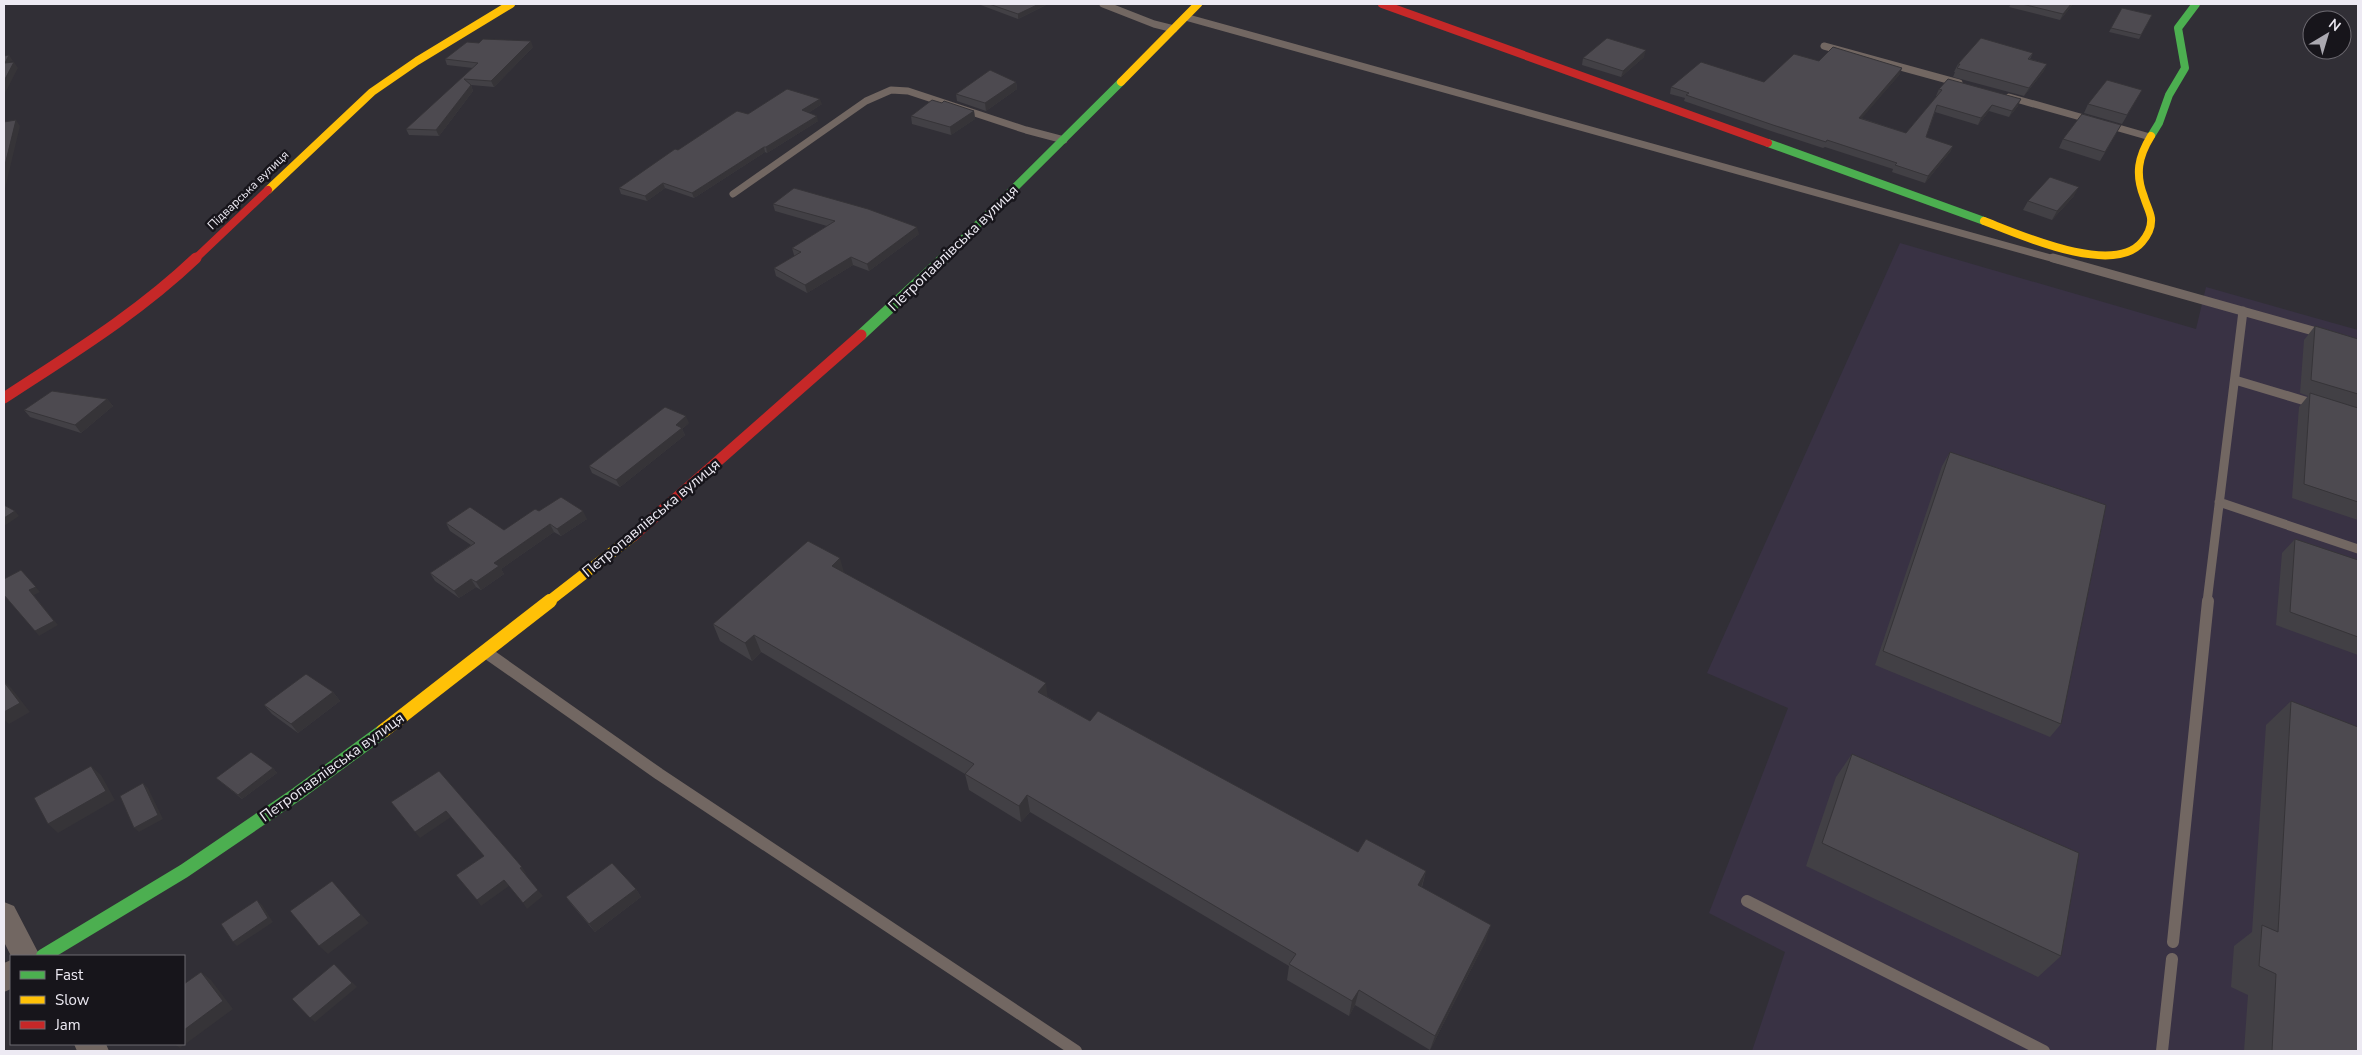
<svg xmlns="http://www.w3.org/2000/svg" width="2362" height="1055" font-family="'Nunito Sans',sans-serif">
<rect width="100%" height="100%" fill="#312f36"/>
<path fill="#393244" d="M1900,243L2196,329L2206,287L2358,330V1051H1752L1785,952L1709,913L1788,708L1707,673Z"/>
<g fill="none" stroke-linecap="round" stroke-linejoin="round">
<path stroke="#726762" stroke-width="7" d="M1103,4L1154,24L1174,29
M1185,17L2058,260
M1824,46L1959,83
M2009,97L2091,120
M2108,125L2150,137
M733,194L866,101L891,90L908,91L1026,130L1064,140"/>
<path stroke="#726762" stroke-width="9" d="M2053,258L2324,334
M2235,380L2315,404
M2219,502L2358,549
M2207,602L2243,311"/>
<path stroke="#726762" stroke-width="12" d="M487,653L659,774L1076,1051
M1747,901L2044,1051
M2173,942L2208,601
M2162,1051L2172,959"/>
<path fill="#726762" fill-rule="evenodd" d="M4,902L14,906L40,956H11L4,942Z
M11,960V989L4,992V963Z
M74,1044H106L109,1051H77Z"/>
<path stroke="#4caf50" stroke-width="8" d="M2151,136L2159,123L2169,95L2185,68L2178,28L2196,4
M1768,143L1984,221
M942,260L1121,82"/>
<path stroke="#4caf50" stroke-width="11" d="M861,335L944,258"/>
<path stroke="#4caf50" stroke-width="14" d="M43,956L184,871L297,794L383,731"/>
<path stroke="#ffc107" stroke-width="8" d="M1121,82L1198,4
M268,190L372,92L417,61L511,4
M1984,221C2018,234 2113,277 2142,242C2148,235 2152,228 2151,218C2150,211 2146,204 2144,197C2135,174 2138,157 2151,136"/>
<path stroke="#ffc107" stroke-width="11" d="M548,602L633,536"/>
<path stroke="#ffc107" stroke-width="14" d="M383,731L550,601"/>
<path stroke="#c62828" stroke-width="8" d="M1382,4L1768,143
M194,260L268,190"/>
<path stroke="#c62828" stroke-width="11" d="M4,398C71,354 137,314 196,258
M633,536L861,335"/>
</g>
<path fill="#424045" d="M978,4H1048L1018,19Z
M2011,4H2073L2060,20L2009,7Z
M2122,8L2152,15L2139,39L2109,32Z
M533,47L494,87L471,85L473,91L439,136L409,135L406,129L473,68L447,65L445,59Z
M2033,53L2030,59L2047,64L2043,72L2024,96L1953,77L1955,72H1954L1958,64Z
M1644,57L1621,77L1582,65L1583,58Z
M1819,61L1900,74L1861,118L1906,133L1937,96H1936L1939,89L2018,106L2009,117L1989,111L1978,125L1935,112L1926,137L1953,146L1950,152L1925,183L1892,172L1893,169L1825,147L1823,148L1771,131L1684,101L1685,98L1670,94L1671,87L1764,82Z
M1016,82L1017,89L986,111L957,101L956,94Z
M2142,90L2122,124L2084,113L2088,104Z
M942,103L974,111L975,119L951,135L912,124L911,116Z
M822,104L808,113L818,121L767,153L765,152L694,198L665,188L647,201L621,194L619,188L678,150L748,114Z
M2121,125L2100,161L2059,148L2063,139Z
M2074,196L2052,220L2023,210L2028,201Z
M773,204L919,234L869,271L853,265L807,293L776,276L774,268L795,256L794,255L792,248L827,226L775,211Z
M2315,326L2358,339V520L2292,498L2299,407L2308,396L2300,393L2304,340Z
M107,399L113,406L81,433L30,417L24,410Z
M689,423L682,429L685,435L620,487L592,473L589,466Z
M1950,452L2061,724L2050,737L1875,665L1942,466Z
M539,511L587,519L561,536L554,532L501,569L504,574L481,590L476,587L459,598L435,581L430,573L471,545L450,531L446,523L504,530Z
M2295,539L2358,560V655L2276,625L2282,553Z
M845,574L1048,697L1090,721L1358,852L1426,871L1422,887L1486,940L1430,1050L1355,1005L1349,1016L1287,980L1289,966L1030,812L1021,822L969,790L965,774L761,652L752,661L720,641L713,624Z
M333,692L340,701L298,733L272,714L264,705Z
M2291,701L2358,1051H2244L2248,995L2231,987L2234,946L2252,932L2266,725Z
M1852,754L2061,956L2038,977L1806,866L1836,777Z
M273,768L277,773L242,799L216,778Z
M636,889L641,897L595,932L572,905L566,897Z"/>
<path fill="#363438" d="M1039,4H1048L1018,19V14Z
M2071,4H2073L2060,20L2063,14Z
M531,41L533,47L494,87L491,81Z
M1646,50L1644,57L1621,77L1623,71Z
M9,55L13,61L5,63Z
M14,62L18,68L4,95V81Z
M2047,64L2043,72L2024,96L2029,88Z
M1902,68L1900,74L1857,124L1859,118Z
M1016,82L1017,89L986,111L985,103Z
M471,85L473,91L439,136L436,130Z
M820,99L822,104L803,116L802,110Z
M2021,99L2018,106L2009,117L2012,111Z
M1992,105L1989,111L1978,125L1981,118Z
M974,111L975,119L951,135L950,127Z
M817,116L818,121L767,153L766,147Z
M16,120L20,126L4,193V169Z
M1953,146L1950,152L1925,183L1928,176Z
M764,147L765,152L694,198L692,193Z
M663,183L665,188L647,201L645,196Z
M2079,187L2074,196L2052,220L2057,211Z
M917,227L919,234L869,271L867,264Z
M851,257L853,265L807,293L805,285Z
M107,399L113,406L81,433L75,425Z
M686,416L689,423L682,429L685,435L620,487L616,480L676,425Z
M15,511L19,516L4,526V518Z
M583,511L587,519L561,536L557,529Z
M550,524L554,532L501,569L504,574L481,590L476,582L494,563Z
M840,558L845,576L832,566Z
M21,570L40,592L34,595L58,625L39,636L35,631Z
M471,579L476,587L459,598L454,591Z
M754,635L761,652L752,661L745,643Z
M4,681L12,689L30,712L9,724L4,720Z
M1046,683L1048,700L1038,692Z
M333,692L340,701L298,733L291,724Z
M91,766L101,775L115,800L58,833L48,824Z
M273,768L277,773L242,799L238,795Z
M143,783L148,788L163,819L139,832L134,828Z
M1027,795L1030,812L1021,822L1019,806Z
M446,811L451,817L420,838L415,832Z
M522,867L526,873L525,874L520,868Z
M1426,871L1421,888L1418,885Z
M504,880L509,886L481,906L477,900Z
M332,881L369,923L328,954L319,946Z
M636,889L641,897L595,932L589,924Z
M538,890L543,896L527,909L523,903Z
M257,900L262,905L273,922L237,946L233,942Z
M1491,925L1486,940L1430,1050L1435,1036Z
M334,964L357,987L315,1022L310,1018Z
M201,972L211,980L233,1009L180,1048L174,1044H184V1030Z
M1359,990L1355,1005L1349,1016L1352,1001Z"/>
<path fill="#4d4a50" stroke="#363438" d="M989,4H1039L1018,14Z
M2022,4H2071L2063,14Z
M2122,8L2152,15L2141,35L2111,28Z
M1607,38L1646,50L1623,71L1583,58Z
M1981,38L2033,53L2028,59L2047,64L2029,88L1957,68L1960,64H1958Z
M483,39L531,41L491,81L464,79L471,85L436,130L406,129L478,63L445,59L467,42L479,43Z
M1833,47L1902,68L1859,118L1906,133L1942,90L1939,89L1948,79L2021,99L2012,111L1992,105L1981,118L1937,105L1926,137L1953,146L1928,176L1895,165L1897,163L1827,140L1826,142L1773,125L1686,95L1689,93L1671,87L1701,62L1764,82L1794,54L1819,61Z
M9,55L5,63L14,62L4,81V56Z
M990,70L1016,82L985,103L956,94Z
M2107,80L2142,90L2127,115L2088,104Z
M787,89L820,99L802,110L817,116L766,147H764L692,193L663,183L645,196L619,188L675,149L678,150L737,111L748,114Z
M932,100L942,103L944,101L974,111L950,127L911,116Z
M2082,114L2121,125L2105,152L2063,139Z
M16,120L4,169V122Z
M2050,177L2079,187L2057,211L2028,201Z
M794,188L868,209L917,227L867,264L851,257L805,285L774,268L801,252L792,248L835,221L773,204Z
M2315,326L2358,339V394L2311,380Z
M52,391L107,399L75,425L24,410Z
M2310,393L2358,408V502L2304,484Z
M665,407L686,416L676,425L682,428L616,480L589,466Z
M1950,452L2106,505L2061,724L1883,651Z
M561,497L583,511L557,529L550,524L494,563L499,566L476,582L471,579L454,591L430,573L475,543L446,523L470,507L504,530L535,509L539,511Z
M4,505L15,511L4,518Z
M2295,539L2358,560V637L2290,612Z
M808,541L840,558L832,566L1046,683L1038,692L1090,721L1098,711L1358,852L1366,839L1426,871L1418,885L1491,925L1435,1036L1359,990L1352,1001L1289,964L1296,954L1027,795L1019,806L965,774L974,764L754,635L745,643L713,624Z
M21,570L36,587L29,590L54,621L35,631L4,595V579Z
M306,674L333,692L291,724L264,705Z
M4,682L20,703L4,712Z
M2291,701L2358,727V1051H2272L2276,974L2259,966L2262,925L2278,932Z
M251,752L273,768L238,795L216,778Z
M1852,754L2079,853L2061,956L1822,843Z
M91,766L106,791L48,824L34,798Z
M439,771L522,867L520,868L538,890L523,903L504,880L477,900L456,875L484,856L446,811L415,832L391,802Z
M143,783L158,815L134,828L120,796Z
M612,863L636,889L589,924L566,897Z
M332,881L361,915L319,946L290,911Z
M257,900L268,918L233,942L221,924Z
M334,964L352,983L310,1018L292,999Z
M201,972L223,1001L184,1030V984Z"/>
<g text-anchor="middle" stroke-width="5" stroke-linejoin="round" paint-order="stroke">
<g font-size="12" fill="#edeaf3" stroke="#17151b">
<text transform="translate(248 190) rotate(-44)" y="4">Підварська вулиця</text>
</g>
<g font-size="15" fill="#edeaf3" stroke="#17151b">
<text transform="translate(953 248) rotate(-44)" y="5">Петропавлівська вулиця</text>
<text transform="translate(651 518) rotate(-40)" y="5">Петропавлівська вулиця</text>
<text transform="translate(332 767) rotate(-36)" y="5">Петропавлівська вулиця</text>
</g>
</g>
<rect width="2362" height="1055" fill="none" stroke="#edeaf3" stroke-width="10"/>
<rect x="10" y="955" width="175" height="90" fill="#17151b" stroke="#6d6a71"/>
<rect x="20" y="971" width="25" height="8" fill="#4caf50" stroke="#6d6a71"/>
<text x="55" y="980" font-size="15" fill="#edeaf3">Fast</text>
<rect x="20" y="996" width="25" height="8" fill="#ffc107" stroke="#6d6a71"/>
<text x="55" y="1005" font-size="15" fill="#edeaf3">Slow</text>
<rect x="20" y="1021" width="25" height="8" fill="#c62828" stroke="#6d6a71"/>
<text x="55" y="1030" font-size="15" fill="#edeaf3">Jam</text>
<g transform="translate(2327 35) rotate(38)"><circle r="24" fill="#17151b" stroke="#6d6a71"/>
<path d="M0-4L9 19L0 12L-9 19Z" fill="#aba9b1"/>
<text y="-8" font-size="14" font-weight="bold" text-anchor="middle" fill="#edeaf3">N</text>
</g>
</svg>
